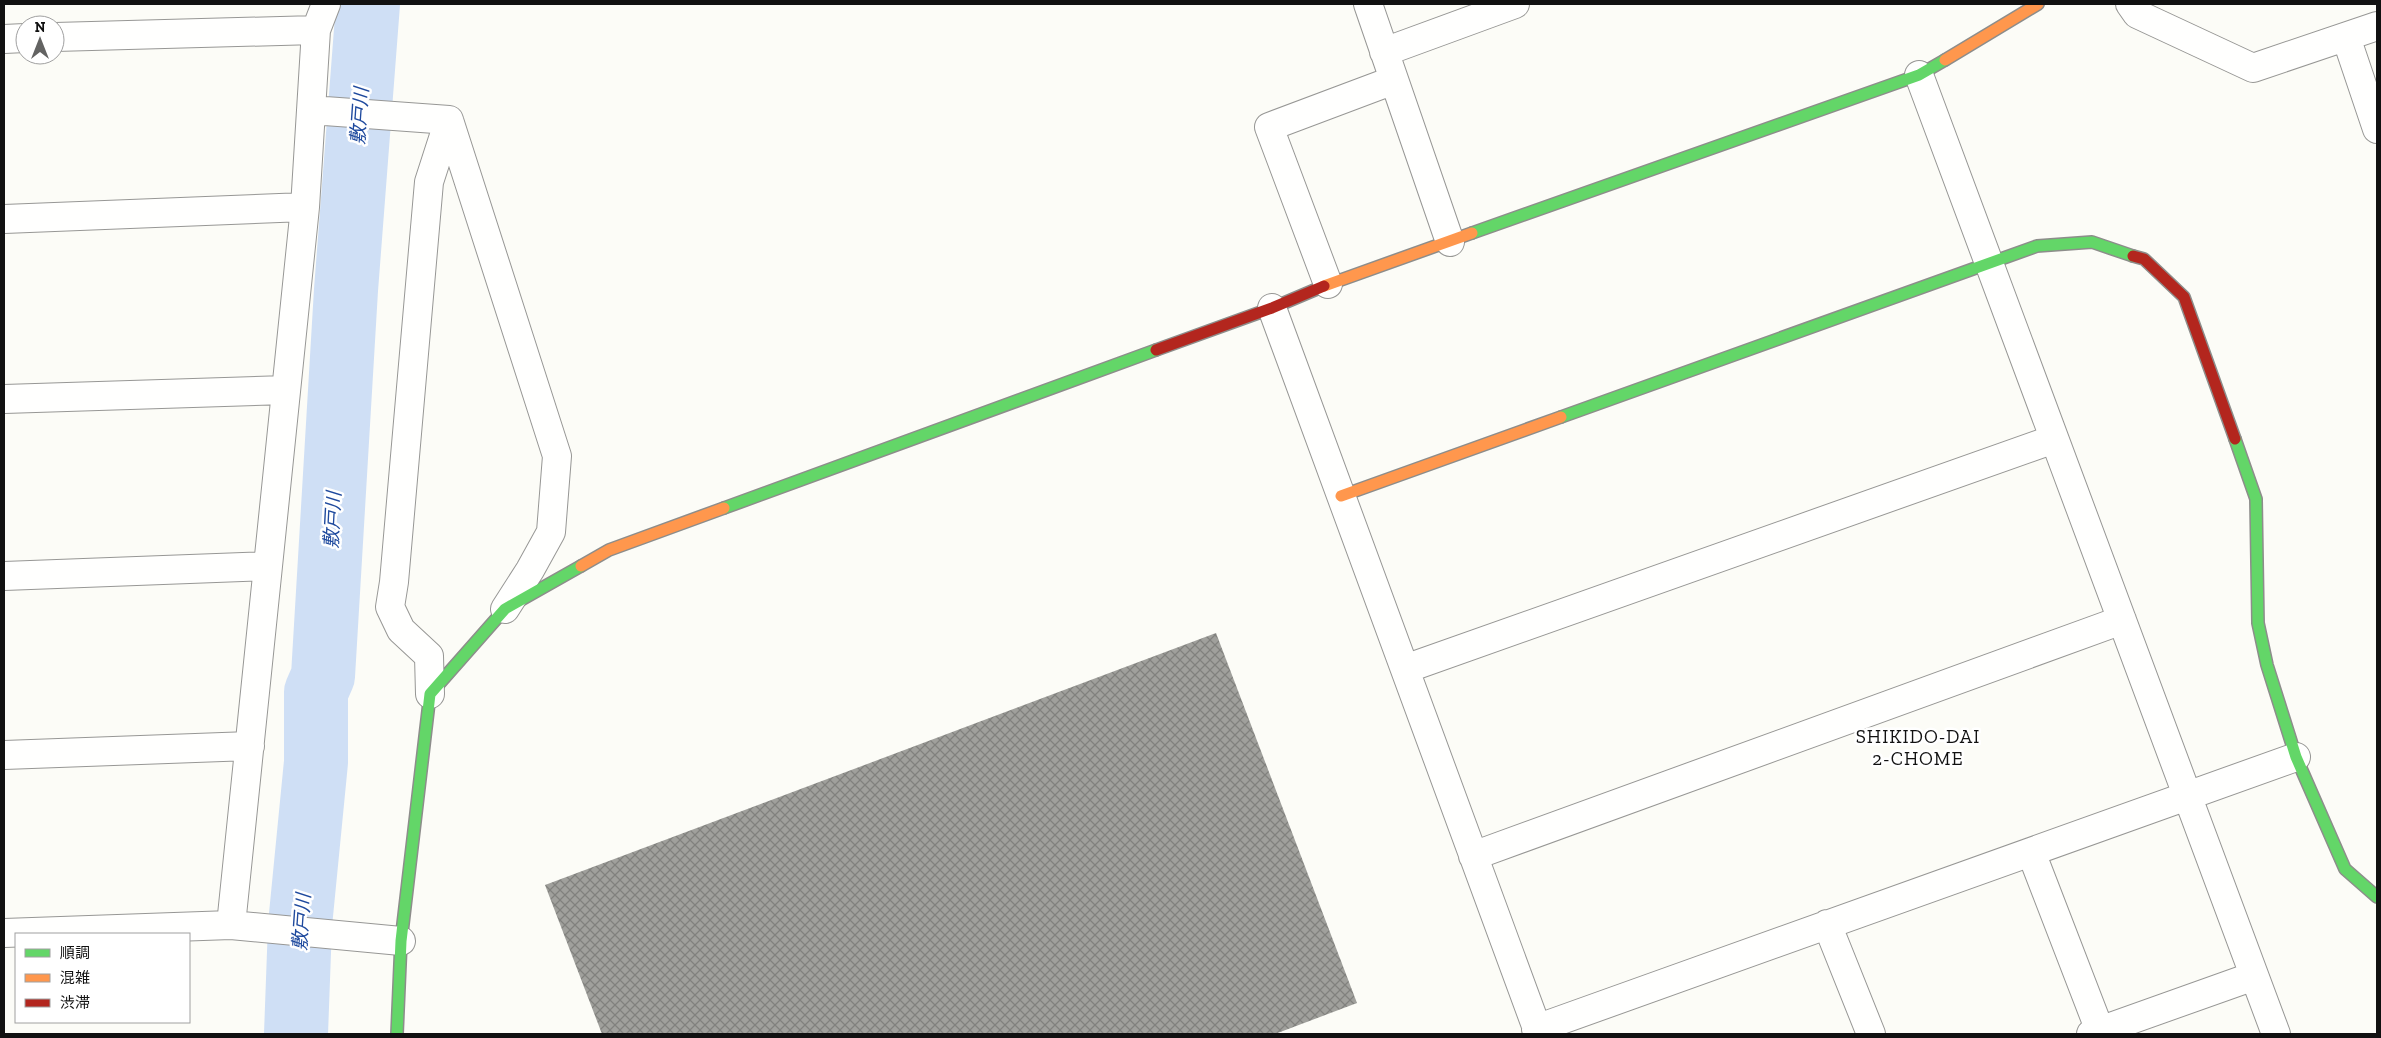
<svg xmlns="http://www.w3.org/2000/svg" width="2381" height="1038" font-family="'Zilla Slab','Noto Sans JP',serif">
<defs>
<pattern id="building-cross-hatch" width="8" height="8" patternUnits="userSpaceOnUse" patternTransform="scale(1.25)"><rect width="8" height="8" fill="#a0a09c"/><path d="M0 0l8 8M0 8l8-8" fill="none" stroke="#81817e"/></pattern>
</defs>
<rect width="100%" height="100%" fill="#fcfcf7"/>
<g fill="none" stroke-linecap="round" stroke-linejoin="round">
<path stroke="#cfdff5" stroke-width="64" d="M296,1034L300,925L316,762V692L323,676L346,290L368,4"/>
</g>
<path fill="url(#building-cross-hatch)" d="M1216,633L1357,1003L1275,1034H602L545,885Z"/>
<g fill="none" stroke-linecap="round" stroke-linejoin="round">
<g stroke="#979795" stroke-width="30">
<path id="street" d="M1368,4L1450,242
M2130,4L2137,14L2253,68L2377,26
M55,37L316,30
M2346,37L2377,129
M4,39L25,38
M1384,52L1515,4
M1919,75L2276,1034
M311,110L449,120L557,456L551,532L530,570L505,609
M4,219L305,207
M1328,284L1269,127L1394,80
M1272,308L1539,1034
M4,399L286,390
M4,576L268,566
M1405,669L2054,439
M430,694L429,656L401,630L390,607L394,582L429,182L449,120
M4,755L250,746
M2031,852L2100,1031
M1473,856L2122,620
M1827,924L1871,1034
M231,925L305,207L316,30L326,4
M4,933L231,925L401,941
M1536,1029L2296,757
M2091,1034L2254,976"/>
</g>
<g stroke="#8d8d8b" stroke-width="14">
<path id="fast" d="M1472,233L1919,75L1945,60
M1561,417L2037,246L2092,242L2133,256
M2235,439L2256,499L2258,623L2267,665L2296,757L2345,869L2377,897
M724,508L1156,350
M397,1034L401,941L430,694L505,609L581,566"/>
</g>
<g stroke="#8d8d8b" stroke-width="14">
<path id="slow" d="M1945,60L2038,4
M1324,286L1472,233
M1341,496L1561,417
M581,566L609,550L724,508"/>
</g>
<g stroke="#8d8d8b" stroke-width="14">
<path id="jam" d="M2133,256L2144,259L2184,297L2235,439
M1156,350L1272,308L1324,286"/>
</g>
<use href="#street" stroke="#fffffe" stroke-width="28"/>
<use href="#fast" stroke="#63d668" stroke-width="11"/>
<use href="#slow" stroke="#ff974d" stroke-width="11"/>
<use href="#jam" stroke="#b3261e" stroke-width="11"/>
</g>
<g text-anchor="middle" stroke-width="5" stroke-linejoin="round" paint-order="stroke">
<g font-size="19" font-style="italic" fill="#1f4a9e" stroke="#fff">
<text transform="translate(359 116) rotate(-86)" y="7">敷戸川</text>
<text transform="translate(332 520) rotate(-87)" y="7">敷戸川</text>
<text transform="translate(301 922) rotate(-86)" y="7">敷戸川</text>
</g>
<g font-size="19" letter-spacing="1" fill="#111" stroke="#fff">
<text x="1918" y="743">SHIKIDO-DAI<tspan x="1918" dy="22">2-CHOME</tspan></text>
</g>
</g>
<rect width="2381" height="1038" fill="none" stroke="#111111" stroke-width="10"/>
<rect x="15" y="933" width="175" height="90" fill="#ffffff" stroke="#a0a0a0"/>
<rect x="25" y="949" width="25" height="8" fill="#63d668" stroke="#a0a0a0"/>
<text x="60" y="958" font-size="15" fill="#111111">順調</text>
<rect x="25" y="974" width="25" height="8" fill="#ff974d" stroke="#a0a0a0"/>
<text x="60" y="983" font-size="15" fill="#111111">混雑</text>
<rect x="25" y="999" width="25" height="8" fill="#b3261e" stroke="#a0a0a0"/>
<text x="60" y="1008" font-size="15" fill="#111111">渋滞</text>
<g transform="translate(40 40)"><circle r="24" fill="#ffffff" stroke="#a0a0a0"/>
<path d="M0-4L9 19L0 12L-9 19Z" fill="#636362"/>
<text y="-8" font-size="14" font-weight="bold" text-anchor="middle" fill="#111111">N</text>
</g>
</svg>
